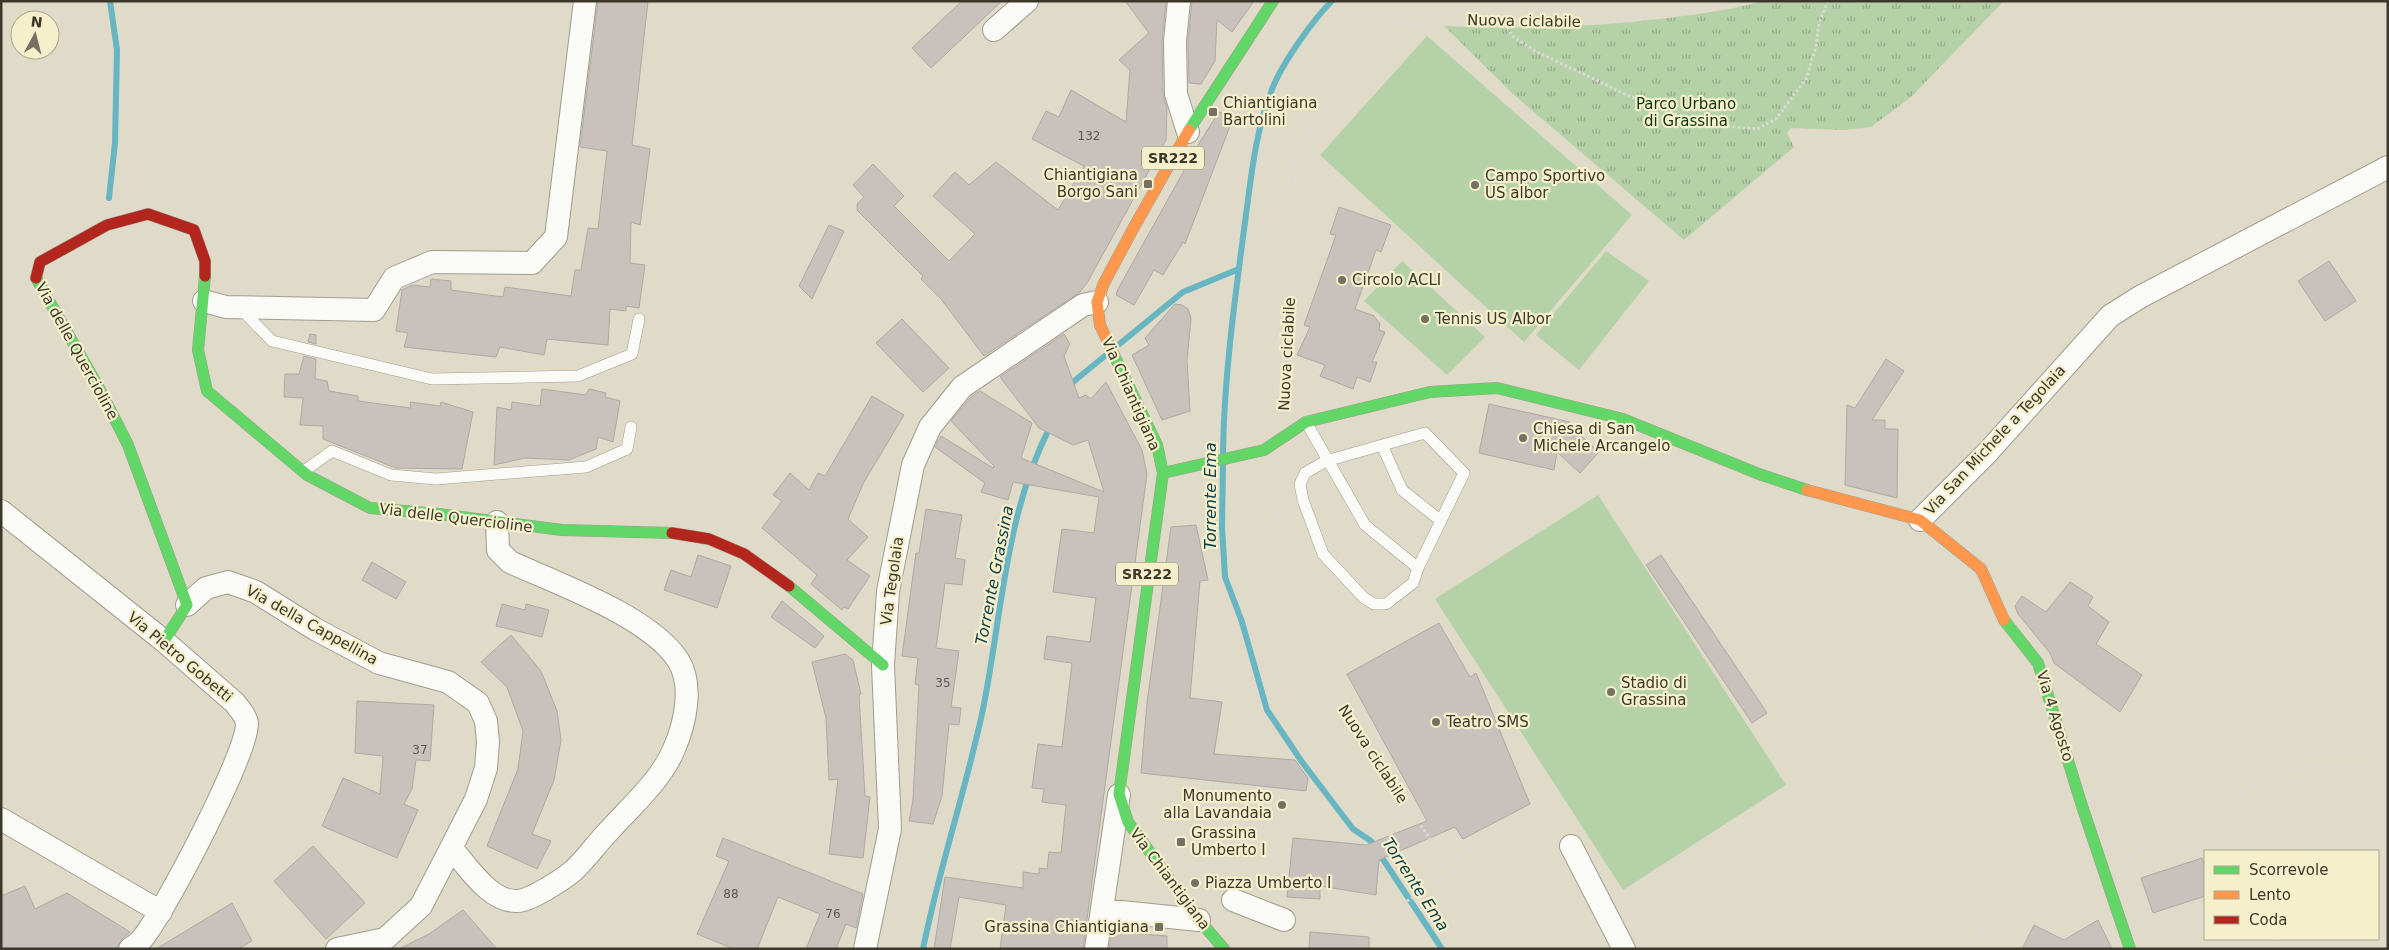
<svg xmlns="http://www.w3.org/2000/svg" width="2389" height="950" font-family="'DejaVu Sans',sans-serif">
<defs>
<pattern id="grass-tufts" width="24" height="20" patternUnits="userSpaceOnUse" patternTransform="scale(1.25)"><rect width="24" height="20" fill="#b5d1a8"/><path d="M3 7l-1-3M5 7V3M7 7l1-3M15 17l-1-3M17 17v-4M19 17l1-3" fill="none" stroke="#94ab89"/></pattern>
</defs>
<rect width="100%" height="100%" fill="#dfdbc8"/>
<path fill="url(#grass-tufts)" d="M1763,1H2004L1910,98L1871,127L1845,130L1791,128L1787,133L1794,147L1684,240L1513,94L1444,26C1521,30 1600,27 1676,17C1706,13 1735,9 1763,1Z"/>
<path fill="#b5d1a8" d="M1427,36L1632,215L1524,342L1320,155Z
M1606,251L1649,281L1579,370L1536,335Z
M1402,261L1485,337L1447,375L1364,301Z
M1598,495L1786,785L1623,890L1435,599Z"/>
<g fill="none" stroke-linecap="round" stroke-linejoin="round">
<path stroke="#67b6c2" stroke-width="6" d="M109,198L115,143L117,50L110,1
M1117,346L1183,292L1239,269
M1070,389L1073,382L1106,355
M1223,453C1224,376 1235,298 1245,222C1251,179 1255,133 1271,92C1280,66 1312,21 1332,1
M1223,466L1222,527L1225,577L1242,622L1267,710L1302,762L1353,829L1371,841L1442,949
M923,949C939,868 966,790 983,709C1002,615 1005,514 1050,427"/>
</g>
<path fill="#c9c1bc" stroke="#b0a8a4" d="M598,1H648L632,145L650,149L640,225L631,222L630,263L645,265L639,308L626,306V311L610,309L608,345L547,339L544,355L500,347L496,357L404,347L408,333L396,331L402,290L412,285L430,287L431,279L451,281V290L503,297L505,287L571,296L575,270H581L588,228L598,229L607,151L580,147Z
M962,1H1002L931,68L912,48Z
M1125,1H1166L1162,41L1163,94L1167,109L1166,140L1087,283L1080,292L984,356L941,299L921,279L923,276L857,210V204L864,197L853,185L873,164L904,196L894,206L949,261L975,234L933,196L955,172L969,185L996,162L1058,210L1084,166L1032,139L1046,111L1059,117L1071,90L1126,122L1130,70L1119,60L1149,33Z
M1192,1H1254L1232,32L1217,20L1215,61L1201,84L1189,83L1188,42Z
M1219,112L1233,118L1185,244L1183,242L1163,275L1154,270L1134,305L1116,295L1118,289L1201,140Z
M1339,207L1391,225L1381,252L1376,250L1355,309L1374,316L1380,324L1379,330L1385,332L1372,362H1377L1370,382L1357,377L1353,389L1320,376L1325,365L1297,355L1310,327L1304,325L1336,235L1330,234Z
M829,225L844,231L812,299L799,286Z
M2329,261L2356,301L2325,321L2298,281Z
M1175,304L1182,305L1188,309L1191,318L1187,360L1190,411L1162,420L1132,355L1149,345L1145,338Z
M902,319L949,368L923,392L876,343Z
M310,334L316,335V344L308,342Z
M1064,334L1070,344L1064,356L1079,398L1086,395L1091,399L1106,382L1142,450L1147,474L1083,949H1000L1006,905L959,897L950,949H934L945,877L1023,888V872L1039,874V868L1047,869L1049,852L1061,853L1066,805L1042,802L1044,789L1032,788L1038,744L1062,747L1072,663L1044,659L1047,636L1090,642L1096,598L1053,592L1062,529L1094,533L1099,497L1013,482L1008,500L981,492L985,483L935,447L941,436L993,468L994,466L951,421L971,397L980,391L1032,423L1021,458L1104,492L1088,440L1073,445L1039,428L1000,377Z
M304,356L316,359L315,379L327,381L329,391L358,396V401L411,408L410,402L440,406L441,402L473,412L462,469L396,468L323,439V426L300,425L303,398L284,397L285,374H299Z
M1886,359L1904,371L1872,420H1885V429H1898L1897,498L1845,485L1847,405L1855,408Z
M542,389L586,395L589,389L606,393L605,397L620,401L613,442L598,437L596,449L569,460L525,458L494,465L497,407L511,410L512,402L540,406Z
M872,396L904,415L863,484L848,519L868,537L847,560L870,576L848,609L844,607L842,610L811,584L817,575L762,528L782,501L773,495L790,473L809,490L818,473L825,476Z
M1489,404L1570,422V426L1599,452L1580,473L1557,452L1554,470L1479,453Z
M926,509L962,515L955,558L965,560L962,585L945,583L936,648L959,651L951,707L961,708L959,725L949,724L942,796L933,824L909,821L913,800L919,685L915,684L918,658L902,656L916,553H919Z
M1196,525L1208,580L1200,581L1190,698L1222,702L1214,754L1295,760L1308,778L1306,791L1141,773L1147,703L1171,527Z
M698,555L731,566L717,608L664,590L671,570L691,577Z
M1661,555L1767,713L1752,723L1646,565Z
M372,562L406,582L396,599L362,580Z
M2070,582L2093,597L2088,606L2109,622L2096,644L2142,675L2120,712L2054,663L2050,653L2018,614L2015,606L2022,596L2046,612Z
M782,601L824,636L815,648L771,617Z
M502,604L525,610L526,604L549,610L542,637L496,626Z
M1439,623L1470,677L1476,673L1530,804L1463,839L1455,827L1379,860L1376,895L1320,886V899L1287,897L1293,838L1366,845L1427,821L1347,674Z
M511,635L541,671L557,711L561,740L554,780L532,834L551,841L537,869L487,846L518,769L523,731L507,687L481,662Z
M845,654L853,660L861,694L859,695L865,796L870,797L863,858L829,854L838,779L829,780L826,718L812,662Z
M357,701L434,705L430,761L416,760L412,789L404,804L418,810L397,858L322,826L343,778L380,794L383,756L355,753Z
M723,838L863,894L856,928L846,924L836,949H806L820,914L778,897L757,949H734L697,934L729,861L716,856Z
M313,846L365,903L326,939L274,881Z
M2202,858L2205,866V896L2153,913L2141,878Z
M25,886L35,909L67,893L130,932L122,939L116,949H1V896Z
M232,903L252,941L238,949H156Z
M463,910L497,949H399L429,934Z
M2098,920L2112,949H2022L2034,925L2064,940Z
M1112,932L1167,936V949H1109Z
M1310,932L1369,937V949H1309Z"/>
<g fill="none" stroke-linecap="round" stroke-linejoin="round">
<g stroke="#a09d8e" stroke-width="12">
<path id="lane" d="M240,308L272,341L432,379L578,376L632,354L639,319
M1306,422L1365,525L1418,568L1413,583L1386,604H1374L1364,598L1323,554L1303,500L1300,484L1305,473L1326,461L1425,433L1464,473L1418,568
M1382,445L1402,490L1441,521
M304,471L332,451L391,475L436,479L586,467L627,449L631,427"/>
</g>
<g stroke="#a09d8e" stroke-width="24">
<path id="street" d="M1179,1L1175,41L1176,94L1188,132
M994,30L1027,1
M204,301L226,307L374,310L394,278L432,262L532,263L556,237L585,1
M1,511L164,641L235,703C239,709 246,715 247,723C248,753 164,913 142,939C139,943 134,946 130,949
M1920,520L1987,453L2110,316L2140,297L2388,167
M187,605L206,588L228,582L256,592L315,629L379,663L448,682L478,703L486,721L488,742L486,768L476,799L451,848C468,866 489,902 517,901C530,901 562,880 573,871C585,860 595,846 606,834C629,808 661,781 674,749C685,724 694,685 678,660C649,616 558,584 510,562L498,550L497,522
M1,819L161,912
M1571,846L1624,949
M1233,900L1284,920
M1102,910L1199,920
M337,949L385,939L421,906L451,848
M865,949L890,829L883,665L888,591L913,465L930,427L962,387L1083,305L1097,302
M1096,949L1119,795"/>
</g>
<g stroke="#a09d8e" stroke-width="12">
<path id="fast" d="M1189,130L1273,1
M205,276L198,350L207,391L307,475L370,508L439,514L562,530L672,533
M36,278L99,388L128,445L187,605L164,641
M1114,355L1157,445L1163,473L1119,794L1128,822L1199,920L1224,949
M1163,473L1264,450L1306,422L1430,392L1497,388L1623,419L1759,474L1807,490
M789,586L883,665
M2004,620L2038,663L2082,806L2130,949"/>
</g>
<g stroke="#a09d8e" stroke-width="12">
<path id="slow" d="M1114,355L1100,325L1097,302L1104,283L1134,227L1189,130
M1807,490L1920,520L1981,569L2004,620"/>
</g>
<g stroke="#a09d8e" stroke-width="12">
<path id="jam" d="M36,278L40,262L107,225L148,214L194,230L205,261V276
M672,533L709,539L744,554L789,586"/>
</g>
<path stroke="#dbd9d4" stroke-width="3" stroke-dasharray="2.5 2.5" stroke-linecap="butt" d="M1505,23L1512,36L1535,51L1642,102L1684,117L1725,126L1757,129L1776,119L1806,79L1816,47L1819,23L1828,1
M1284,408L1291,254V187L1294,162L1304,138L1360,50L1391,27L1448,19L1484,22L1557,24L1629,19L1742,1
M1268,473L1285,559L1312,656L1322,677L1377,762L1437,849L1480,865L1518,894L1565,949
M2363,851L2388,838
M1455,856L1485,840L1480,831
M2123,858L2276,774L2302,768L2388,764
M1305,922L1364,928L1469,862
M2278,939L2282,949
M1951,949L2046,898L2066,876L2079,871"/>
<use href="#lane" stroke="#fafaf7" stroke-width="11"/>
<use href="#street" stroke="#fafaf7" stroke-width="22"/>
<use href="#fast" stroke="#63d668" stroke-width="11"/>
<use href="#slow" stroke="#ff974d" stroke-width="11"/>
<use href="#jam" stroke="#b3261e" stroke-width="11"/>
</g>
<g fill="#747162" stroke="#f6efcc" stroke-width="2">
<rect x="1208" y="107" width="10" height="10" rx="2.5"/>
<rect x="1143" y="179" width="10" height="10" rx="2.5"/>
<circle cx="1475" cy="185" r="5"/>
<circle cx="1342" cy="280" r="5"/>
<circle cx="1425" cy="319" r="5"/>
<circle cx="1523" cy="438" r="5"/>
<circle cx="1611" cy="692" r="5"/>
<circle cx="1436" cy="722" r="5"/>
<circle cx="1282" cy="805" r="5"/>
<rect x="1176" y="837" width="10" height="10" rx="2.5"/>
<circle cx="1195" cy="883" r="5"/>
<rect x="1154" y="922" width="10" height="10" rx="2.5"/>
</g>
<g text-anchor="middle" stroke-width="4.5" stroke-linejoin="round" paint-order="stroke">
<g font-size="12" fill="#5e5a4f">
<text x="1089" y="140">132</text>
<text x="943" y="687">35</text>
<text x="420" y="754">37</text>
<text x="731" y="898">88</text>
<text x="833" y="918">76</text>
</g>
<g fill="#f6efcc" stroke="#736f5b" stroke-width="1">
<rect x="1142" y="146.5" width="62" height="23" rx="4"/>
<rect x="1116" y="562.5" width="62" height="23" rx="4"/>
</g>
<g font-size="14" font-weight="bold" fill="#3b382b">
<text x="1173" y="163">SR222</text>
<text x="1147" y="579">SR222</text>
</g>
<g font-size="15" fill="#3b382b" stroke="#f6efcc">
<text transform="translate(1524 21) rotate(1)" y="5">Nuova ciclabile</text>
<text transform="translate(77 351) rotate(61)" y="5">Via delle Quercioline</text>
<text transform="translate(1287 354) rotate(-87)" y="5">Nuova ciclabile</text>
<text transform="translate(1131 394) rotate(66)" y="5">Via Chiantigiana</text>
<text transform="translate(1995 440) rotate(-47)" y="5">Via San Michele a Tegolaia</text>
<text transform="translate(456 518) rotate(7)" y="5">Via delle Quercioline</text>
<text transform="translate(892 581) rotate(-82)" y="5">Via Tegolaia</text>
<text transform="translate(312 625) rotate(29)" y="5">Via della Cappellina</text>
<text transform="translate(180 657) rotate(40)" y="5">Via Pietro Gobetti</text>
<text transform="translate(2055 716) rotate(73)" y="5">Via 4 Agosto</text>
<text transform="translate(1373 754) rotate(57)" y="5">Nuova ciclabile</text>
<text transform="translate(1170 879) rotate(53)" y="5">Via Chiantigiana</text>
</g>
<g font-size="15" fill="#3b382b" stroke="#f6efcc" text-anchor="start">
<text x="1223" y="108">Chiantigiana<tspan x="1223" dy="17">Bartolini</tspan></text>
<text x="1138" y="180" text-anchor="end">Chiantigiana<tspan x="1138" dy="17">Borgo Sani</tspan></text>
<text x="1485" y="181">Campo Sportivo<tspan x="1485" dy="17">US albor</tspan></text>
<text x="1352" y="285">Circolo ACLI</text>
<text x="1435" y="324">Tennis US Albor</text>
<text x="1533" y="434">Chiesa di San<tspan x="1533" dy="17">Michele Arcangelo</tspan></text>
<text x="1621" y="688">Stadio di<tspan x="1621" dy="17">Grassina</tspan></text>
<text x="1446" y="727">Teatro SMS</text>
<text x="1272" y="801" text-anchor="end">Monumento<tspan x="1272" dy="17">alla Lavandaia</tspan></text>
<text x="1191" y="838">Grassina<tspan x="1191" dy="17">Umberto I</tspan></text>
<text x="1205" y="888">Piazza Umberto I</text>
<text x="1149" y="932" text-anchor="end">Grassina Chiantigiana</text>
</g>
<g font-size="15" fill="#0d350c" stroke="#f6efcc">
<text x="1686" y="109">Parco Urbano<tspan x="1686" dy="17">di Grassina</tspan></text>
</g>
<g font-size="16" font-style="italic" fill="#0e404b" stroke="#f6efcc">
<text transform="translate(1210 496) rotate(-90)" y="6">Torrente Ema</text>
<text transform="translate(994 575) rotate(-79)" y="6">Torrente Grassina</text>
<text transform="translate(1416 884) rotate(57)" y="6">Torrente Ema</text>
</g>
</g>
<rect width="2389" height="950" fill="none" stroke="#3b382b" stroke-width="5"/>
<rect x="2204" y="850" width="175" height="90" fill="#f6efcc" stroke="#aba68c"/>
<rect x="2214" y="866" width="25" height="8" fill="#63d668" stroke="#aba68c"/>
<text x="2249" y="875" font-size="15" fill="#3b382b">Scorrevole</text>
<rect x="2214" y="891" width="25" height="8" fill="#ff974d" stroke="#aba68c"/>
<text x="2249" y="900" font-size="15" fill="#3b382b">Lento</text>
<rect x="2214" y="916" width="25" height="8" fill="#b3261e" stroke="#aba68c"/>
<text x="2249" y="925" font-size="15" fill="#3b382b">Coda</text>
<g transform="translate(35 35) rotate(7)"><circle r="24" fill="#f6efcc" stroke="#aba68c"/>
<path d="M0-4L9 19L0 12L-9 19Z" fill="#747162"/>
<text y="-8" font-size="14" font-weight="bold" text-anchor="middle" fill="#3b382b">N</text>
</g>
</svg>
